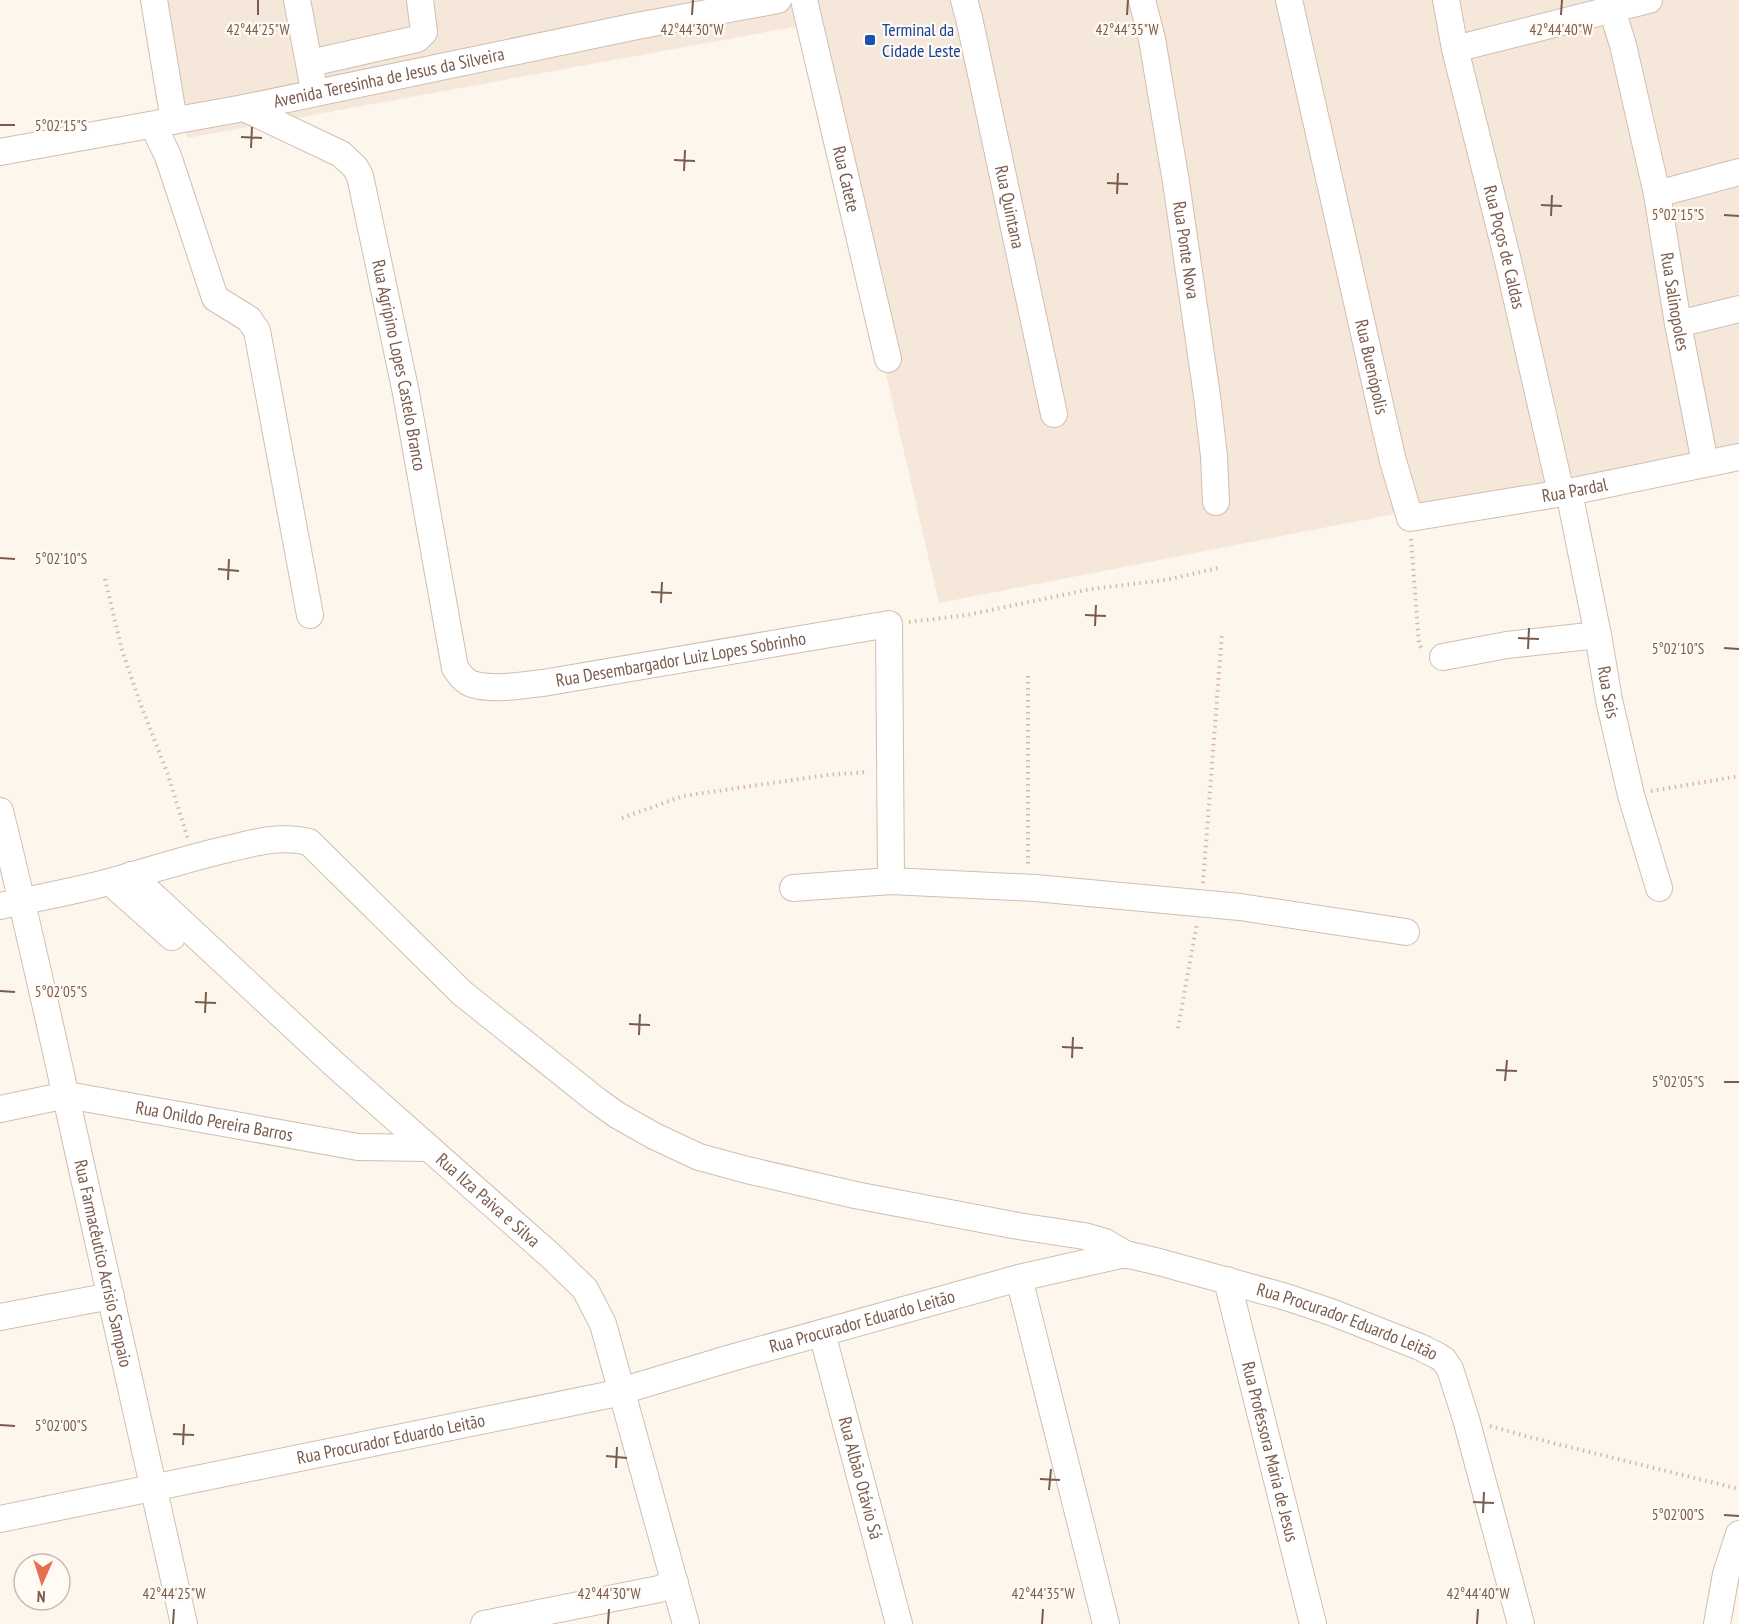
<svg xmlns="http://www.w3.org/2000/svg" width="1739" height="1624" font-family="'PT Sans Narrow',sans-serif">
<rect width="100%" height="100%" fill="#fdf6ec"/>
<path fill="#f5e8da" d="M157,0H1739V451L1558,482L939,603L805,25L187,138Z"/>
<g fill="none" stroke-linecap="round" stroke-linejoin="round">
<g stroke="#d1beb0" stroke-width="28">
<g id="minor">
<path d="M154,0L174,121"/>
<path d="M297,0L312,79"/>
<path id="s1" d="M804,0L888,359"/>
<path id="s2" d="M964,0L969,18L1054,414"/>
<path id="s3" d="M1142,0L1152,39L1176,182L1207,396L1214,456L1216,502"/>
<path id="s4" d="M1289,0L1383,418L1393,461L1410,518L1569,492L1739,457"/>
<path id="s5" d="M1446,0L1455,49L1508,261L1561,493"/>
<path id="s6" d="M1609,0L1623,45L1657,194L1678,324L1705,463"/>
<path d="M1455,49L1649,0"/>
<path d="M310,63L417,39L424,32L420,0"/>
<path id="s7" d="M244,108L341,154L355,167L360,176L406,393L455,668C460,675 465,682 472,684C495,691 521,685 543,683L889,624L891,881"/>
<path d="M153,125L168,156L215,298L249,319L257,331L310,615"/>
<path id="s8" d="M0,152L244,108L637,26L778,0"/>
<path d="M1657,194L1739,172"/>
<path d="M1678,324L1739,309"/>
<path id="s9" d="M1569,492L1598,635L1609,700L1631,795L1659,888"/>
<path d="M1443,657L1507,645L1598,635"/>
<path id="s10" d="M0,811C31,936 58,1061 86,1187C118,1332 151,1478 184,1624"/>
<path id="s11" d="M131,875L334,1064L552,1257L585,1289L603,1324L686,1624"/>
<path d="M110,882L172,937"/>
<path d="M793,888L891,881L1035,888L1240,907L1406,932"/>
<path d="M0,906C37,898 76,891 113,881C151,870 189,858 228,849C255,842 282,835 309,842L462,993L596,1100L617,1115L654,1136L699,1157L747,1170L855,1195L1018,1226L1084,1236L1105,1242L1125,1254"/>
<path id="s12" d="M0,1109L67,1095L358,1147L429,1148"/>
<path d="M1019,1278L1106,1624"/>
<path id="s13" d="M1227,1280L1313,1624"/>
<path d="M0,1317L111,1296"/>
<path id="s14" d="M822,1333L899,1624"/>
<path id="s15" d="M0,1519L608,1395L731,1358L1019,1278L1125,1254L1159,1262L1286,1297L1331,1312L1420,1347L1438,1356L1444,1360L1450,1369L1466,1419L1521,1624"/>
<path d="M484,1624L659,1589L675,1583"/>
<path d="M1717,1624L1726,1574L1739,1534"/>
</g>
</g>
<path stroke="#d9b8a5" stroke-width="4" stroke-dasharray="1.5 4.5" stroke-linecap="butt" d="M1411,539L1419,645L1423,650
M105,579L122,650L139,700L168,775L188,839
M909,622L967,615L1091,589L1166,580L1218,568
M1028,676V867
M1651,791L1739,776
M622,818L683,796L827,775L868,772
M1203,883L1222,633
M1178,1028L1197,923
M1490,1426L1533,1438L1739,1489"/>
<use href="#minor" stroke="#fff" stroke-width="26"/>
</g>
<path fill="none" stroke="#7a5c4d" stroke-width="2" d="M258,15V0M692,15L693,0M1127,15L1128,0M1561,15L1562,0M0,125H15M241,137L262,138M251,148L252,127M674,160L695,161M684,171L685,150M1107,183L1128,184M1117,194L1118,173M1541,205L1562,206M1724,215L1739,216M1551,216L1552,195M0,558L15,559M218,569L239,571M228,580L229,559M651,592L672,593M661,603L662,582M1085,615L1106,616M1095,626L1096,605M1518,638L1539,639M1724,648L1739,649M1528,649L1529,628M0,991L15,992M195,1002L216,1003M205,1013L206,992M629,1024L650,1025M639,1035L640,1014M1062,1047L1083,1048M1072,1058L1073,1037M1496,1070L1517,1071M1505,1081L1507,1060M1724,1082H1739M0,1425L15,1426M173,1434L194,1435M183,1445L184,1424M606,1456L627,1458M616,1468L617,1447M1040,1479L1060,1480M1049,1490L1051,1469M1473,1502L1494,1503M1483,1513L1484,1492M1724,1515L1739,1516M173,1624L174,1609M608,1624L609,1609M1042,1624L1043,1609M1477,1624L1478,1609"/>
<rect fill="#1a4fb4" stroke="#fffaf3" stroke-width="2" x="864" y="34" width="12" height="12" rx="3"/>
<g text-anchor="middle" stroke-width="4.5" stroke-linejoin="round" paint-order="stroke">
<g font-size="18" fill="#164399" stroke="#fffaf3" text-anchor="start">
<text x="882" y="36">Terminal da<tspan x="882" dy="21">Cidade Leste</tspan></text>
</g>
<g font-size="18" fill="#7a5c4d" stroke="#fffaf3">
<text dy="6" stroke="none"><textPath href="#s8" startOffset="396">Avenida Teresinha de Jesus da Silveira</textPath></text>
<text dy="6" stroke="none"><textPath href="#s1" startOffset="184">Rua Catete</textPath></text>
<text dy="6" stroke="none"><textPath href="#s2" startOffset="212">Rua Quintana</textPath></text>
<text dy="6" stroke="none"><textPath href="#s5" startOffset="254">Rua Poços de Caldas</textPath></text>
<text dy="6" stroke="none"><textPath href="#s3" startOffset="254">Rua Ponte Nova</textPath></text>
<text dy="6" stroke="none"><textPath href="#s6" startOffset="309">Rua Salinopoles</textPath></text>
<text dy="6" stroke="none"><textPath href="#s7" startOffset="330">Rua Agripino Lopes Castelo Branco</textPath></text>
<text dy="6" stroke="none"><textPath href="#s4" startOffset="376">Rua Buenópolis</textPath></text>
<text dy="6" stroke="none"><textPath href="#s4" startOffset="699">Rua Pardal</textPath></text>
<text dy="6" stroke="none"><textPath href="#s7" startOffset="873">Rua Desembargador Luiz Lopes Sobrinho</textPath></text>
<text dy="6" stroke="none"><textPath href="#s9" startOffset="204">Rua Seis</textPath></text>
<text dy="6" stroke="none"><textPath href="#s12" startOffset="218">Rua Onildo Pereira Barros</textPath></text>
<text dy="6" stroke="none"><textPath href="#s11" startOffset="483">Rua Ilza Paiva e Silva</textPath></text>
<text dy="6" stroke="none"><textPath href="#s10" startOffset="464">Rua Farmacêutico Acrisio Sampaio</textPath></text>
<text dy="6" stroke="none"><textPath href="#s15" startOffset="885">Rua Procurador Eduardo Leitão</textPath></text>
<text dy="6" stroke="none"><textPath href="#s15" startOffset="1389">Rua Procurador Eduardo Leitão</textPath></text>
<text dy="6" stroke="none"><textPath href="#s15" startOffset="399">Rua Procurador Eduardo Leitão</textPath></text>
<text dy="6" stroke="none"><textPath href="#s13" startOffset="177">Rua Professora Maria de Jesus</textPath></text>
<text dy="6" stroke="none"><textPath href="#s14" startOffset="150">Rua Albão Otávio Sá</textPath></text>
</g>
</g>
<g font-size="15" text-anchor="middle" fill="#7a5c4d" stroke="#fffaf3" stroke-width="4.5" stroke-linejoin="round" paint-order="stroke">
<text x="258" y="35">42°44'25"W</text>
<text x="692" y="35">42°44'30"W</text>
<text x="1127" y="35">42°44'35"W</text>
<text x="1561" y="35">42°44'40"W</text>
<text x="61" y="131">5°02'15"S</text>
<text x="1678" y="220">5°02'15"S</text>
<text x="61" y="564">5°02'10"S</text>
<text x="1678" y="654">5°02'10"S</text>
<text x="61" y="997">5°02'05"S</text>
<text x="1678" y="1087">5°02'05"S</text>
<text x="61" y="1431">5°02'00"S</text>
<text x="1678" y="1520">5°02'00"S</text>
<text x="174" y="1599">42°44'25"W</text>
<text x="609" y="1599">42°44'30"W</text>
<text x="1043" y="1599">42°44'35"W</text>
<text x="1478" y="1599">42°44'40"W</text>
</g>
<g transform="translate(42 1582) rotate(183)"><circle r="28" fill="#fffaf3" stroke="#cabbb1" stroke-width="1.5"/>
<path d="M0-4.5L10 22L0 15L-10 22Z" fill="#e76f51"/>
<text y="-9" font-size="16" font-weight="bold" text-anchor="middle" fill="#7a5c4d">N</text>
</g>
</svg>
